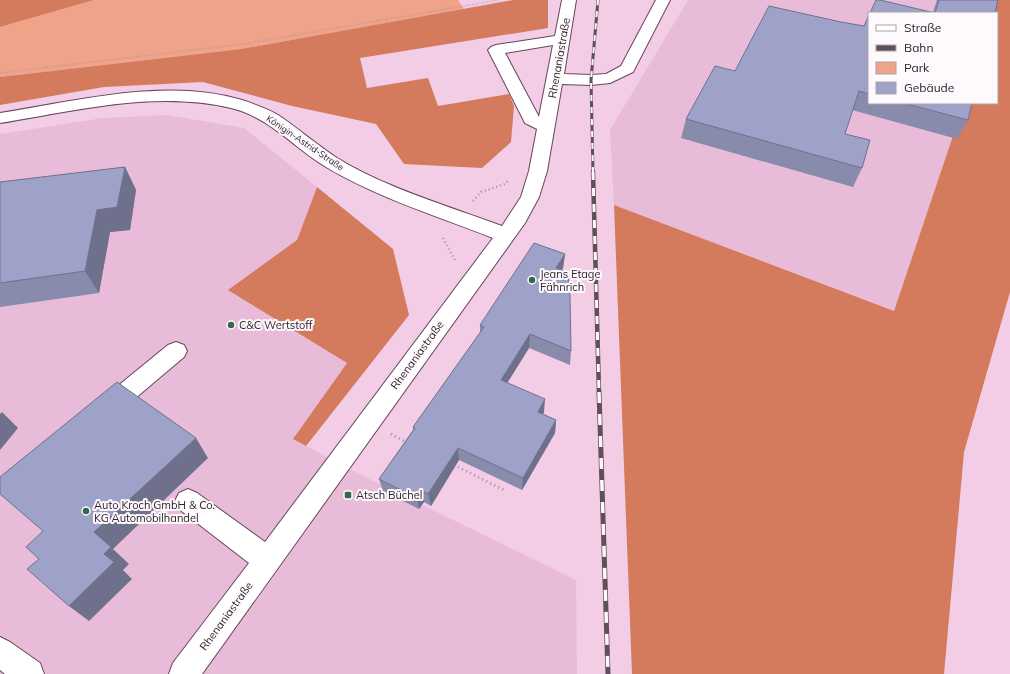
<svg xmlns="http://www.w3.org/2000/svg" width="1010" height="674" font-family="Mulish,sans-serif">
<rect width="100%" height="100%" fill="#f3cce5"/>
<path fill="#e8bcd8" d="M688,0H998L994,13H869V103H964L894,311L614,205L610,130Z
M167,115L244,128L317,187L297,240L229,290L347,363L293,439L367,478L576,580L577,674H0V134L103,118Z"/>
<path fill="#efa388" d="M94,0H458L464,9L241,49L0,77V27Z"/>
<path fill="#d37b5c" d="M0,0H94L0,27Z
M513,0H548V28L360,58L367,88L428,78L438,106L509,94L514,106L511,142L482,168L404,164L376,124L292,106L203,82L104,87L0,105V77L241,49Z
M998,0H1010V292L964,452L944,674H632L614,205L894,311L964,103H997V13H994Z
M317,187L393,249L409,315L306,446L293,439L347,363L228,290L297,240Z"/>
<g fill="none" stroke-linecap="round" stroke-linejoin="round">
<g stroke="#66465b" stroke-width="2">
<path id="minor" d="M562,0H576L564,74L591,75L606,74L621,66L656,0H670L633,72L610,83L591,85L562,84L547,171L539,197L525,223L202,674H169L173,663L249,563L179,509L175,501L179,493L188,489L197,493L265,542L493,238C437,216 378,198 326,167C294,148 269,117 231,108C155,90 75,111 0,123V113C75,101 168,77 242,100C254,104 268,109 278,115C299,129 317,145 337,158C386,188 448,206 502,226L521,197L529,171L537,129L525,123L523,119L488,50L491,47L496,45L555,36ZM553,45L539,117L505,53Z
M176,342L184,345L187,351L184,357L113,417L105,420L97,417L93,410L97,403L168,345Z
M0,637L10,642L40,663L44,674H5L0,670Z"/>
</g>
<path stroke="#aa8c9f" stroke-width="2" stroke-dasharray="0.5 2" stroke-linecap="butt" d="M0,73L243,44L499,0"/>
<path stroke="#aa8c9f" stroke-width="2.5" stroke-dasharray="1 3" stroke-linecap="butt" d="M473,201L481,192L505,184L509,179
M443,238L456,262"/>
<path stroke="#aa8c9f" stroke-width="3" stroke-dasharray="1 3.5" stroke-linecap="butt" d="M391,434L408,443
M454,465L504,490"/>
<use href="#minor" fill="#fff" fill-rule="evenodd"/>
<g stroke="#624e5b" stroke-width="3">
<path id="rail-far2" d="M593,173L591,80L598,0"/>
</g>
<g stroke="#624e5b" stroke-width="4.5">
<path id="rail-far1" d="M593,172L599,393"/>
</g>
<g stroke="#624e5b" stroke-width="5">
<path id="rail" d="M599,392L608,674"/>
</g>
<use href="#rail-far2" stroke="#fdf9fc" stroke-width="2" stroke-dasharray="6" stroke-linecap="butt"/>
<use href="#rail-far1" stroke="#fdf9fc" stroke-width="3" stroke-dasharray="8" stroke-linecap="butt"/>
<use href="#rail" stroke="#fdf9fc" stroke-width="3.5" stroke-dasharray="11" stroke-linecap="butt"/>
</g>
<path fill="#898bac" d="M937,0H998L995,13H870L933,12Z
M869,15V103H972L968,120L957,139L852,110L845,134L862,168L853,187L681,138L686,119L735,71L841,22L864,26Z
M125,167L136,190L130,230L110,232L99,293L0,307V182Z
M565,254L563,268L562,270L571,351L570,365L529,348L507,383L544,412L543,414L556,420L555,433L522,490L459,460L431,506L424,502L419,509L383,491L379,479L413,430V427L480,333V325Z"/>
<path fill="#6f718c" d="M125,167L136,190L130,230L110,232L99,293L85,271L97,210Z
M565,254L563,268L555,282L556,268Z
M530,334L529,348L501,393V380Z
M545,399L544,412L537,425L538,412Z
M2,412L18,428L0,450V414Z
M556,420L555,433L522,490L523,478Z
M196,438L208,458L113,549L129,564L123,570L132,579L89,621L69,606L94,532Z
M458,448L459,460L431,506L428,494Z
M421,490L424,502L419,509L417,498Z"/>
<path fill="#9fa2c8" stroke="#6f718c" d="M876,0H880L935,13L939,0H998L995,13H870Z
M769,6L841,22L864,26L869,15V94L859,91L845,134L870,140L862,168L686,119L715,66L735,71Z
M903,103H972L968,120Z
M125,167L117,207L97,210L85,271L0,283V182Z
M534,243L565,254L556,268L568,273L570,296L571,351L530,334L501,380L545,399L538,412L556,420L523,478L458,448L428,494L421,490L417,498L379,479L415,428L413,427L484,327L480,325Z
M117,382L196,438L94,532L111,547L104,554L114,562L69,606L27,569L39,559L26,547L43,531L0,494V477Z"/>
<g fill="#33684e" stroke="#fdf9fc" stroke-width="1.5">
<circle cx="532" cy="280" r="4"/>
<circle cx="231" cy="325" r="4"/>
<rect x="344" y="491" width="8" height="8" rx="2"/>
<circle cx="86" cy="511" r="4"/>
</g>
<g text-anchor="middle" stroke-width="4" stroke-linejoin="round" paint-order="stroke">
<g font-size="9" fill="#30222b" stroke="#fdf9fc">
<text transform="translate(305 143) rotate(34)" y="3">Königin-Astrid-Straße</text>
</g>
<g font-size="11" fill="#30222b" stroke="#fdf9fc">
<text transform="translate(559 58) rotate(-80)" y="4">Rhenaniastraße</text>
<text transform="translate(417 355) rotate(-54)" y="4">Rhenaniastraße</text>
<text transform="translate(226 616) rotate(-54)" y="4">Rhenaniastraße</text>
</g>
<g font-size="11" fill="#30222b" stroke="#fdf9fc" text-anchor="start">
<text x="540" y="278">Jeans Etage<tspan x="540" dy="13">Fähnrich</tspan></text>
<text x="239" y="329">C&amp;C Wertstoff</text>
<text x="356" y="499">Atsch Büchel</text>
<text x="94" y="509">Auto Kroch GmbH &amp; Co.<tspan x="94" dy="13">KG Automobilhandel</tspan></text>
</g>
</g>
<rect x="868" y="12" width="130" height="92" fill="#fdf9fc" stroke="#aba3a8"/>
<rect x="876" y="25" width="20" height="6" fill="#ffffff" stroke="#aba3a8"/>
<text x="904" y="32" font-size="12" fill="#30222b">Straße</text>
<rect x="876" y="45" width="20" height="6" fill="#624e5b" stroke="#aba3a8"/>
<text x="904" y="52" font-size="12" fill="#30222b">Bahn</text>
<rect x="876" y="62" width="20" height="12" fill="#efa388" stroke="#aba3a8"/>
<text x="904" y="72" font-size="12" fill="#30222b">Park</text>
<rect x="876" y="82" width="20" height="12" fill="#9fa2c8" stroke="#aba3a8"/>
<text x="904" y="92" font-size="12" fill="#30222b">Gebäude</text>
</svg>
